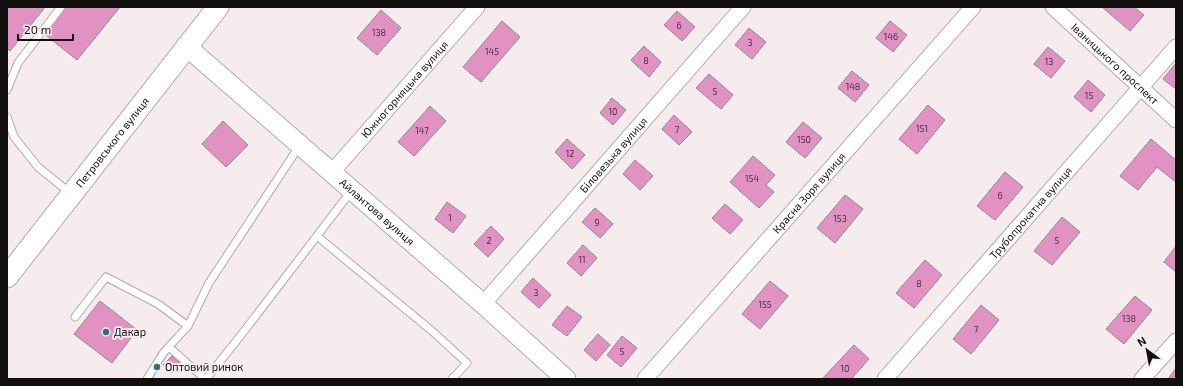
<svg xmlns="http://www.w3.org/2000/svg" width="1183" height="386" font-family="'Exo 2',sans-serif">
<rect width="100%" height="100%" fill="#f7eced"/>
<path fill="#e192c3" stroke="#928a8e" d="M7,7H45L10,51L7,48Z
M61,7H120L77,60L42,32Z
M1102,7H1134L1144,15L1130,31Z
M381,10L401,28L377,55L357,38Z
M677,11L695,27L682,41L664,25Z
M502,21L520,37L481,82L463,67Z
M890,21L907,35L893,52L876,38Z
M749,28L766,42L752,59L735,45Z
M644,46L661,62L649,77L631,60Z
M1048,47L1065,61L1051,78L1034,64Z
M1176,63V89L1163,79Z
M852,71L869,85L855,102L838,88Z
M709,74L733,95L721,109L696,88Z
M1088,80L1105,95L1091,112L1074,97Z
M612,98L626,110L613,125L600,113Z
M928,105L945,120L917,154L899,139Z
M430,106L446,121L414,156L398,142Z
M674,115L692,132L679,145L662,129Z
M223,121L248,145L226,167L202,144Z
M803,122L822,138L805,158L786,142Z
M567,139L585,155L572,169L555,152Z
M1151,139L1176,160V182L1157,167L1138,190L1120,176Z
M753,156L775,175L766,185L774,192L759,208L730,182Z
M635,160L653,176L640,190L623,174Z
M1005,172L1023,187L995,220L977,206Z
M845,195L863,209L835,243L817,228Z
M447,202L466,216L453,233L435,219Z
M725,204L743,220L730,234L712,218Z
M595,208L613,224L600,238L582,222Z
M1062,217L1080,232L1052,265L1034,251Z
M491,226L504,239L488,257L474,244Z
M583,245L597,258L581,276L567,263Z
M1176,246V272L1164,262Z
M925,260L942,275L914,308L896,293Z
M533,278L551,295L539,308L521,292Z
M770,281L788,296L760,329L742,314Z
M1135,296L1152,310L1124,344L1106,329Z
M100,301L137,330L112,363L74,334Z
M981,305L999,320L971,354L953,339Z
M567,306L582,317L567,336L552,325Z
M598,334L610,345L596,361L584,350Z
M622,336L637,348L621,367L607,355Z
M854,345L869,359L851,379H822Z
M172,356L181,364L172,373L163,365Z
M1176,368V379H1168Z"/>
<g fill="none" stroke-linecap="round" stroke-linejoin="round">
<g stroke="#b2a8a8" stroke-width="9">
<path id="service" d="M7,90L18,63L61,7
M7,117L14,137L38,167L70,193
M318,237L432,331L467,363L452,379
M75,317L106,277L158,304L188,326
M169,347L205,379
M147,379L164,352L188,326L209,283L300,145
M206,379L245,330L352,190"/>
</g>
<g stroke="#b2a8a8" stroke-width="17">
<g id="minor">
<path id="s1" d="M1053,7L1176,120"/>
<path id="s2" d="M332,172L477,7"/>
<path id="s3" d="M483,304L743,7"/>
<path id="s4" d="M645,379L973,7"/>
<path id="s5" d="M885,379L1176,47"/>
<path d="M1142,379L1176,341"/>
</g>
</g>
<g stroke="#b2a8a8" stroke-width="21">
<g id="tertiary">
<path id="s6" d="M186,46L483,304L566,379"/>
</g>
</g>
<g stroke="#b2a8a8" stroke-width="23">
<g id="secondary">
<path id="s7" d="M7,277L218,7"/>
</g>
</g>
<use href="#service" stroke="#fff" stroke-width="7"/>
<use href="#minor" stroke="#fff" stroke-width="15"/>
<use href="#tertiary" stroke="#fff" stroke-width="19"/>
<use href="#secondary" stroke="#fff" stroke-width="21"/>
</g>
<g fill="#2c737f" stroke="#f7eced" stroke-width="1.5">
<circle cx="106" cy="332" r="4"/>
<circle cx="157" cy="367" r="4"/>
</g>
<g text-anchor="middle" stroke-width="4" stroke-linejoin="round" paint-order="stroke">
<g font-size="9" fill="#46303c">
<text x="679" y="29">6</text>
<text x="379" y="36">138</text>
<text x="891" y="40">146</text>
<text x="750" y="46">3</text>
<text x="492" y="55">145</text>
<text x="646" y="64">8</text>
<text x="1049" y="65">13</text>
<text x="853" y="90">148</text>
<text x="715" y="95">5</text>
<text x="1089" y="99">15</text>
<text x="613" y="115">10</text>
<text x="922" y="132">151</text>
<text x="677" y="133">7</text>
<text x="422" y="134">147</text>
<text x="804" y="143">150</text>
<text x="570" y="157">12</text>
<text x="752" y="182">154</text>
<text x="1000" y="199">6</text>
<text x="450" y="221">1</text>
<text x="840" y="222">153</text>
<text x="597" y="226">9</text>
<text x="489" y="244">2</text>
<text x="1057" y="244">5</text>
<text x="582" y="263">11</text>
<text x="919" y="287">8</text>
<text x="536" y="296">3</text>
<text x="765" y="308">155</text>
<text x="1129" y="322">138</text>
<text x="976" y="333">7</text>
<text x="622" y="355">5</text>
<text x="845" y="372">10</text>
</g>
<g font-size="11" fill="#120f0f" stroke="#f7eced">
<text dy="4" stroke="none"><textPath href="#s1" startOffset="84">Іваницького проспект</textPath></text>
<text dy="4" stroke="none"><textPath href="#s2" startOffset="110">Южногорняцька вулиця</textPath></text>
<text dy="4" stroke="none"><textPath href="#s7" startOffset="171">Петровського вулиця</textPath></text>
<text dy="4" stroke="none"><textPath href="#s3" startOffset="198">Біловезька вулиця</textPath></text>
<text dy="4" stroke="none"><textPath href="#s4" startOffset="248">Красна Зоря вулиця</textPath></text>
<text dy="4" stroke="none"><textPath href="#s6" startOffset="253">Айлантова вулиця</textPath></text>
<text dy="4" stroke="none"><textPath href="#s5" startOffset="221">Трубопрокатна вулиця</textPath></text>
</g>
<g font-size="11" fill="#120f0f" stroke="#f7eced" text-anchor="start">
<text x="114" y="336">Дакар</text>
<text x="165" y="371">Оптовий ринок</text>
</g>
</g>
<rect width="1183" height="386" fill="none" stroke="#120f0f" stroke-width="16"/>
<g transform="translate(1147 350) rotate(328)" stroke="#f7eced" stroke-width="3" paint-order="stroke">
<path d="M0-3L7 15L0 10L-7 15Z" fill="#120f0f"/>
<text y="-6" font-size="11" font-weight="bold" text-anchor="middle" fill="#120f0f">N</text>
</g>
<path d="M18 34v6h55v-6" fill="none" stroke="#120f0f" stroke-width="2"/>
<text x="24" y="34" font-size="12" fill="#120f0f" stroke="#f7eced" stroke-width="3" paint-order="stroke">20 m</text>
</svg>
